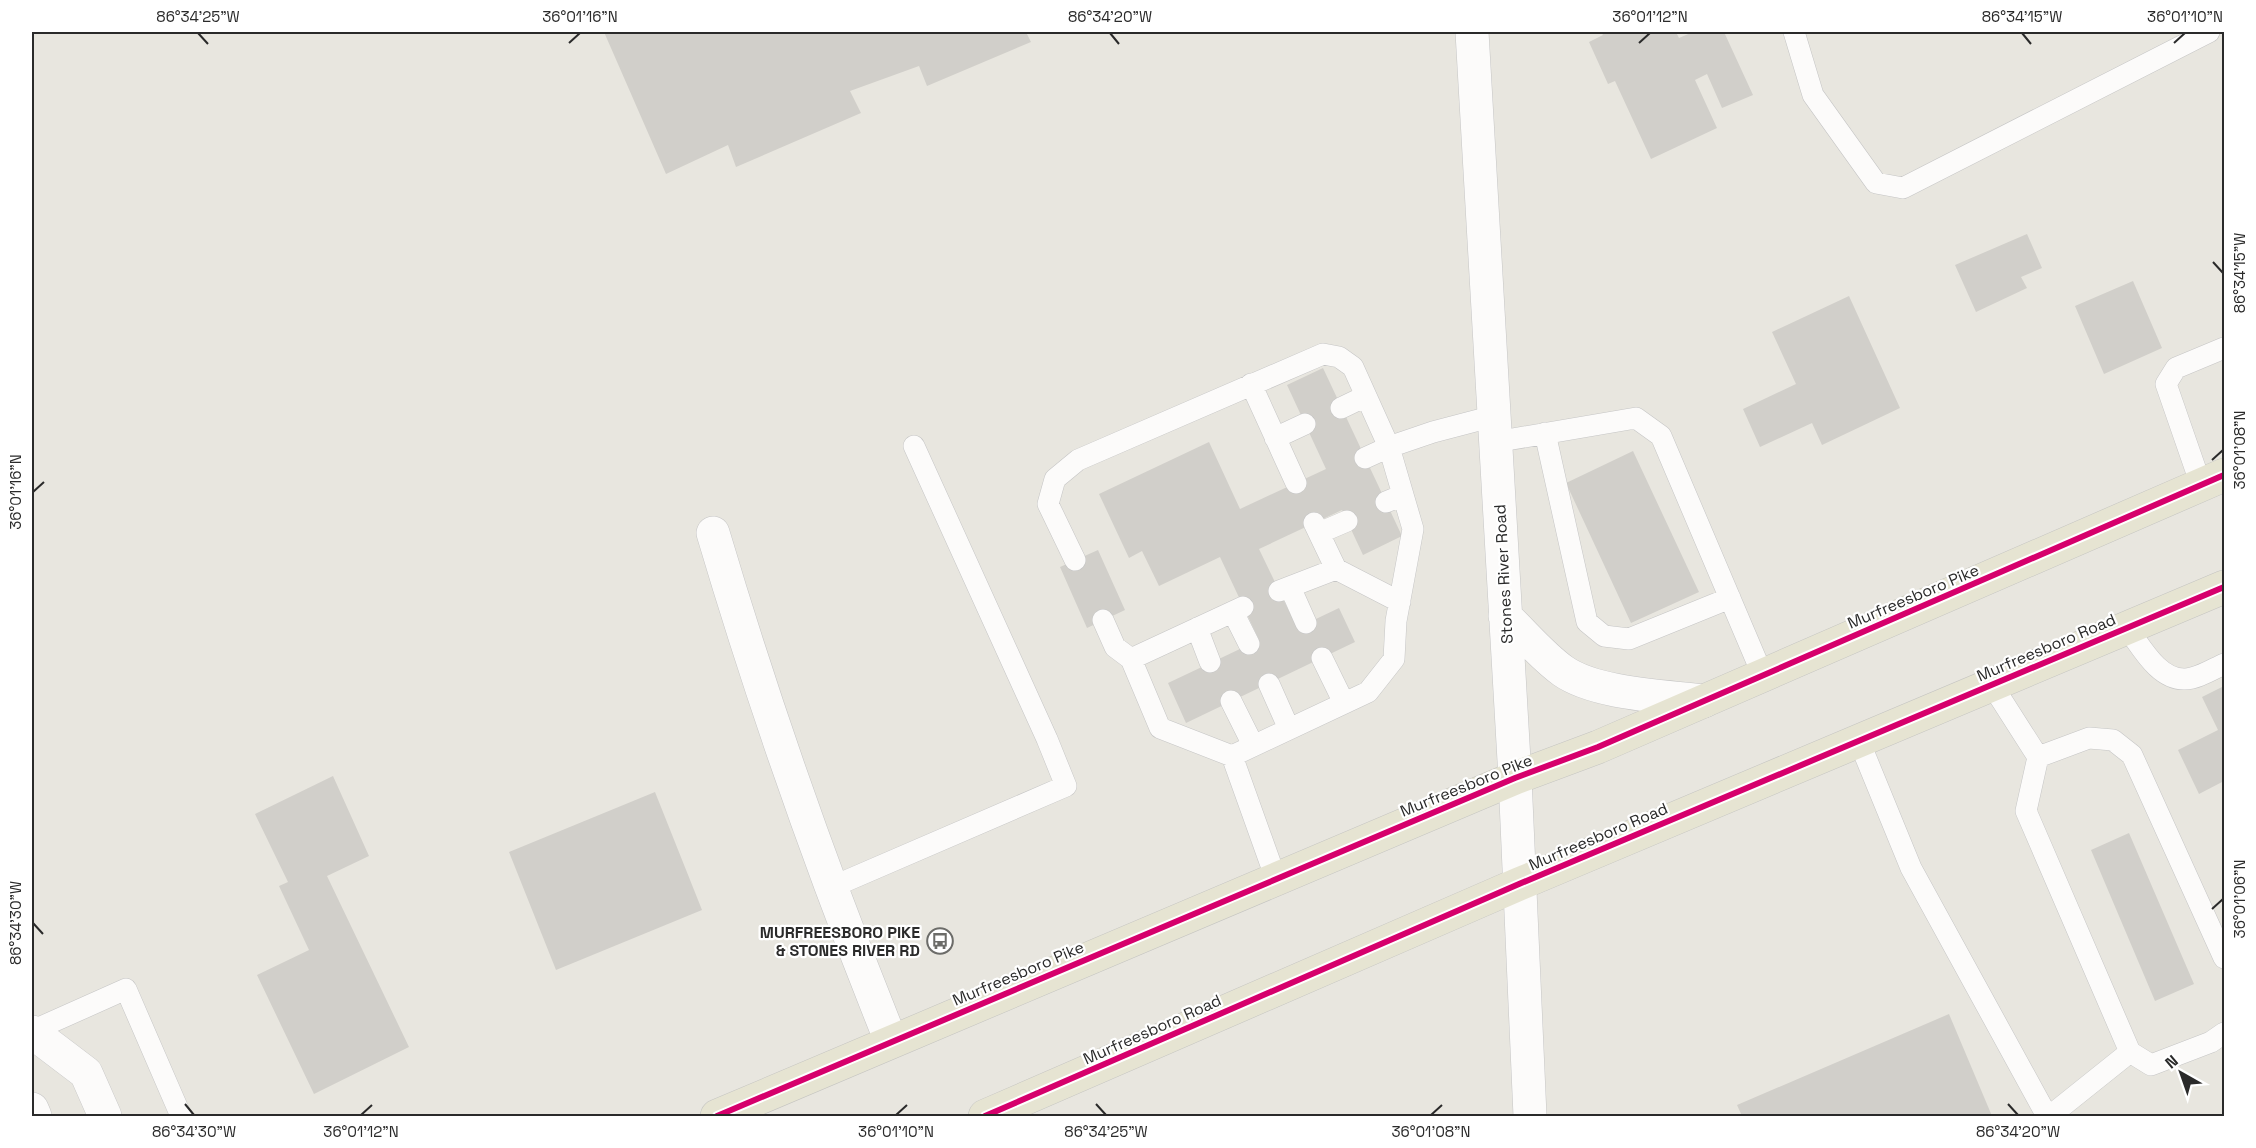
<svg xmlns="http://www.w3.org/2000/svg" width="2256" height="1148" font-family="'Space Grotesk',sans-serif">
<rect width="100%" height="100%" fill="#e8e6df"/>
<path fill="#d1cfca" d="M604,32H1026L1031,42L927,86L919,66L850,91L861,113L736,167L728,145L666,174Z
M1601,32H1676L1679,38L1693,32H1724L1753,95L1722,108L1707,74L1695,80L1717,128L1651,159L1615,81L1608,84L1589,42L1603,35Z
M2027,234L2042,268L2021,277L2027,288L1976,312L1955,265Z
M2133,281L2162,348L2104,374L2075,306Z
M1849,296L1900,408L1822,445L1812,423L1760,447L1743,409L1796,384L1772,332Z
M1323,368L1402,536L1363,555L1342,510L1259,549L1297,628L1339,608L1355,642L1186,723L1168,683L1259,640L1220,557L1159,586L1142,551L1129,558L1099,494L1209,442L1240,509L1326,469L1287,385Z
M1633,451L1699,592L1631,623L1566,483Z
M1098,550L1125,610L1087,628L1060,567Z
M2224,686V781L2199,794L2178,750L2218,730L2202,697Z
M333,776L369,856L327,876L409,1047L314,1094L257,975L309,950L279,886L288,882L255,814Z
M655,792L702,910L556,970L509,852Z
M2129,833L2194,984L2155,1001L2091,850Z
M1949,1014L1992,1116H1742L1737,1105Z"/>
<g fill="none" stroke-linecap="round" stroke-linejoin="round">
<g stroke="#c5c5c5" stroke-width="22">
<path id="service" d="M1794,32L1813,95L1876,183L1903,188L2209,32
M1251,384L1296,483
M1341,408L1366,396
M1545,433L1587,622L1604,636L1629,639L1730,598
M1275,438L1305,424
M1495,442L1636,418L1661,436L1763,676
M2201,485L2166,384L2176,368L2224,348
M1386,502L1403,495
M1314,523L1336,569L1400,602
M1319,533L1347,521
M1075,560L1048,504L1055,479L1078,460L1323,354L1339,357L1353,367L1389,447L1365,458
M1290,587L1306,623
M1279,591L1336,569
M1233,612L1249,644
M1103,620L1115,647L1131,659
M1197,628L1210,662
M2127,628C2141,646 2158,680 2185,679C2197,679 2213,669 2224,664
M1322,658L1344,703
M1269,684L1289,729
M1992,685L2038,757L2026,811L2130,1052L2050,1116
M1231,701L1253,745
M1859,741L1911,868L2047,1116
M1232,756L1160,728L1131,659L1243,607
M2038,757L2089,738L2113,740L2132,755L2224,958
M1276,879L1232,756L1368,692L1394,659L1396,621L1413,529L1389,447L1433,432L1494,416
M832,887L1066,786L1047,739L914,446
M32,1031L126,989L181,1116
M2130,1052L2151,1065L2211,1042L2224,1033"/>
</g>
<g stroke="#c5c5c5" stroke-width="34">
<path id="minor" d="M1472,32L1515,778L1530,1116
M713,533C764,705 824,875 891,1041
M1505,616C1524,634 1542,656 1563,671C1596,694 1664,696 1704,701
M32,1032L86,1073L105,1116
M32,1109L35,1116"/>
</g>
<g stroke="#c4c4c1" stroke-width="34">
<path id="primary" d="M717,1116L1515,778L1598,747L2224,475
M985,1116L1519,884L2224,587"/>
</g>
<use href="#service" stroke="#fcfbfa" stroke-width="21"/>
<use href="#minor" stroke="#fcfbfa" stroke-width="33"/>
<use href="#primary" stroke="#e6e4d2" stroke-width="33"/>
<g stroke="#fff" stroke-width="10">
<path id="cycleway" d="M717,1116L1515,778L1598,747L2224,475
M985,1116L1519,884L2224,587"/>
</g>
<use href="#cycleway" stroke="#d6006c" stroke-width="6"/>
</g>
<path fill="none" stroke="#2a2a2a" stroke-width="2" d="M198,33L208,44M1110,33L1119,44M2022,33L2031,44M569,43L580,33M1639,43L1650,33M2174,43L2185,33M2213,262L2223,273M2212,460L2223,450M33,492L44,482M2212,909L2223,899M33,923L43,934M185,1104L194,1115M1096,1104L1106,1115M2008,1104L2018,1115M361,1115L372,1105M896,1115L907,1105M1431,1115L1442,1105"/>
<defs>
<g id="bus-ring" transform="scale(1.35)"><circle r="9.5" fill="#fff" stroke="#6c6c69" stroke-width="1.5"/><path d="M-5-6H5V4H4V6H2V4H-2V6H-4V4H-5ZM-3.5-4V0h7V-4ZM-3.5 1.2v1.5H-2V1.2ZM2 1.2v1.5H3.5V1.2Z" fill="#6c6c69"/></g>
</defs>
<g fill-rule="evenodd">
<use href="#bus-ring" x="940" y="941"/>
</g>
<g text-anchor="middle" stroke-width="4.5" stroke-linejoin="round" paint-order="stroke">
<g font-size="16" fill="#2a2a2a" stroke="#fff">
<text transform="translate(1503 574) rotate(-93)" y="6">Stones River Road</text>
<text transform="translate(1913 596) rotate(-23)" y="6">Murfreesboro Pike</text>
<text transform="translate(2046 647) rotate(-23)" y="6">Murfreesboro Road</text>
<text transform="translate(1466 785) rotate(-22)" y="6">Murfreesboro Pike</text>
<text transform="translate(1598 836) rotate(-23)" y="6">Murfreesboro Road</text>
<text transform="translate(1018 973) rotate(-23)" y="6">Murfreesboro Pike</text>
<text transform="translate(1152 1029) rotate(-24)" y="6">Murfreesboro Road</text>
</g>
<g font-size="16" font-weight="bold" fill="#2a2a2a" stroke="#fff" text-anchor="end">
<text x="920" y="938">MURFREESBORO PIKE<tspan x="920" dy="18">&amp; STONES RIVER RD</tspan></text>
</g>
</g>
<rect width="2256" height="1148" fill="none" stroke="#ffffff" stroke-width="66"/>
<g transform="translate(2181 1073) rotate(320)" stroke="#ffffff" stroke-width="4.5" paint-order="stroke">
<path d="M0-4.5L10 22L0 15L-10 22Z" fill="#2a2a2a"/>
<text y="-9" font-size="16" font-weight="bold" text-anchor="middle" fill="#2a2a2a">N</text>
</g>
<rect x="33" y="33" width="2190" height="1082" fill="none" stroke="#2a2a2a" stroke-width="2"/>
<g font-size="15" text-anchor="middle" fill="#2a2a2a">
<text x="198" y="22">86°34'25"W</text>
<text x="580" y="22">36°01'16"N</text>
<text x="1110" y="22">86°34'20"W</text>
<text x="1650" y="22">36°01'12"N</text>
<text x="2022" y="22">86°34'15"W</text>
<text x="2185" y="22">36°01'10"N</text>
<text transform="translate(2240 273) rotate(-90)" y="5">86°34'15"W</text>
<text transform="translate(2240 450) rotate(-90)" y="5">36°01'08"N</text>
<text transform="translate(16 492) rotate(-90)" y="5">36°01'16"N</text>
<text transform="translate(2240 899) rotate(-90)" y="5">36°01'06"N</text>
<text transform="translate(16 923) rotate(-90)" y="5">86°34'30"W</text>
<text x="194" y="1137">86°34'30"W</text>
<text x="361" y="1137">36°01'12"N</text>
<text x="896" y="1137">36°01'10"N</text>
<text x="1106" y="1137">86°34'25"W</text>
<text x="1431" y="1137">36°01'08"N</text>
<text x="2018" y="1137">86°34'20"W</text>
</g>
</svg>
